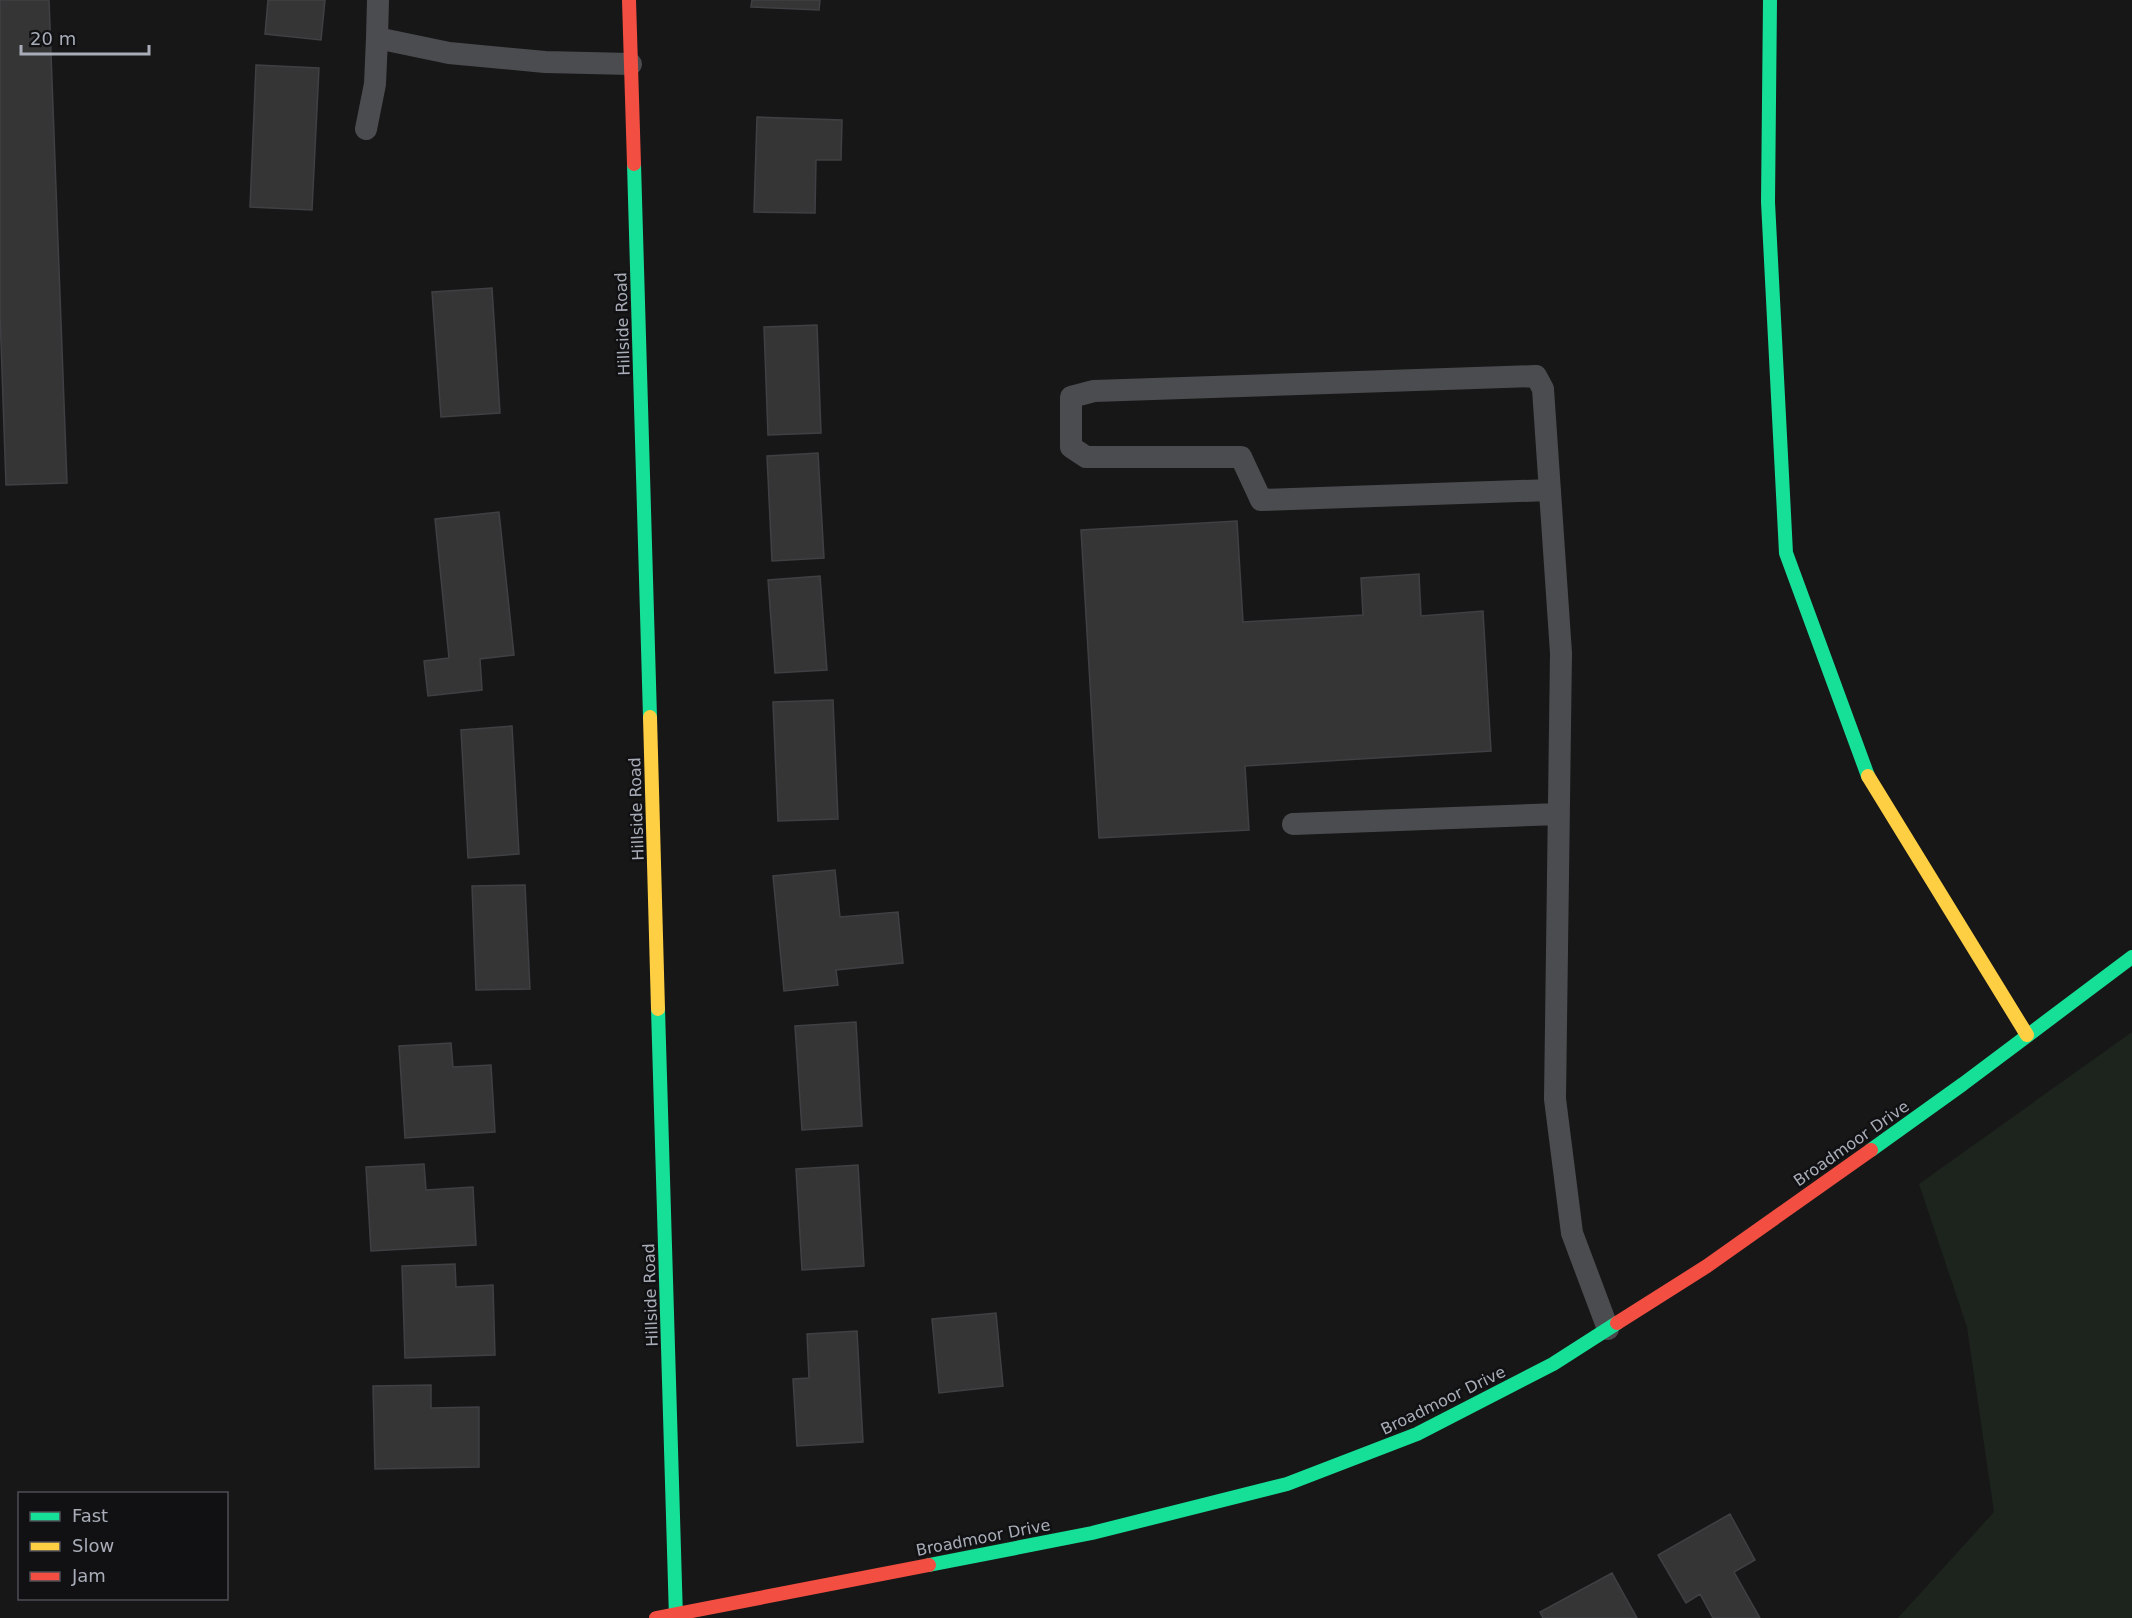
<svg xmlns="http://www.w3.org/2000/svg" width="2132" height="1618" font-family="'DejaVu Sans',sans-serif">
<rect width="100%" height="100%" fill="#171717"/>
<path fill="#1d241e" d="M2132,1032V1618H1898L1994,1512L1967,1327L1919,1184Z"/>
<path fill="#353536" stroke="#3f4043" stroke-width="1.5" d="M0,0H49L67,483L6,485L0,314Z
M268,0H325L321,40L265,34Z
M752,0H820L819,10L751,7Z
M256,65L319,68L312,210L250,207Z
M757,117L842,120L841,160H816L815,213L754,212Z
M492,288L500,413L441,417L432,292Z
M817,325L821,433L768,435L764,327Z
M818,453L824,558L772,561L767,456Z
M499,512L514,655L480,659L482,690L428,696L424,661L449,658L435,519Z
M1237,521L1243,622L1363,615L1361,578L1419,574L1421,616L1483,611L1491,751L1245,766L1249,830L1099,838L1081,530Z
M820,576L827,670L775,673L768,580Z
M833,700L838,819L778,821L773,702Z
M512,726L519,854L468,858L461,730Z
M835,870L840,917L898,912L903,963L836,970L838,985L784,991L773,876Z
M525,885L530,989L476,990L472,886Z
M856,1022L862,1126L802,1130L795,1026Z
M451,1043L453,1067L491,1065L495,1132L405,1138L399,1046Z
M424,1164L426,1190L473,1187L476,1245L371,1251L366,1167Z
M858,1165L864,1266L802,1270L796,1169Z
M455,1264L456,1287L493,1285L495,1355L405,1358L402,1266Z
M996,1313L1003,1386L939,1393L932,1319Z
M857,1331L863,1442L797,1446L793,1379L809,1378L807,1334Z
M431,1385V1408L479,1407V1467L375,1469L373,1386Z
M1730,1514L1755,1560L1734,1572L1760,1618H1713L1700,1594L1686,1603L1658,1555Z
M1612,1573L1637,1618H1543L1540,1612Z"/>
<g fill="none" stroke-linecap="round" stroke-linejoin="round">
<path stroke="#4b4c50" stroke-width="22" d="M378,0L377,38L449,53L545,62L631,64
M366,129L375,84L377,38
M1550,490L1261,500L1241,457H1086L1071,447V397L1094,391L1536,376L1543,389L1561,653L1555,1099L1572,1233L1608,1329
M1293,824L1559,814"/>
<path stroke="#16e098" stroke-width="14" d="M1770,0L1768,202L1786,553L1868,776
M634,164L650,717
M658,1009L676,1618
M1871,1150L1963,1084L2132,957
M929,1565L1092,1533L1287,1484L1417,1434L1553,1364L1617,1323"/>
<path stroke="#ffcf43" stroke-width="14" d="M650,717L658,1009
M1868,776L2027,1035"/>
<path stroke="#f24e42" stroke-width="14" d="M629,0L634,164
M1617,1323L1707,1266L1871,1150
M656,1618L929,1565"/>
</g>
<g text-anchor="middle" stroke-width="5" stroke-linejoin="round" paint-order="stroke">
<g font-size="16" fill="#a8adb8" stroke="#111113">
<text transform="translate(622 324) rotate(-92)" y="6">Hillside Road</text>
<text transform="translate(636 809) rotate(-92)" y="6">Hillside Road</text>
<text transform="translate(1851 1143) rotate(-35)" y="6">Broadmoor Drive</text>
<text transform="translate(650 1295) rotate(-92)" y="6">Hillside Road</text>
<text transform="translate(1443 1400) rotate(-26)" y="6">Broadmoor Drive</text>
<text transform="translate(983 1537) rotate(-11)" y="6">Broadmoor Drive</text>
</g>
</g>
<rect x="18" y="1492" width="210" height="108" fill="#111113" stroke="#4d4f55" stroke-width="1.5"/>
<rect x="30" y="1512" width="30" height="9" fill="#16e098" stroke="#4d4f55" stroke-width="1.5"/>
<text x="72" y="1522" font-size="18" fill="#a8adb8">Fast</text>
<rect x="30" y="1542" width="30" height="9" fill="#ffcf43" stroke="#4d4f55" stroke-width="1.5"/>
<text x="72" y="1552" font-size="18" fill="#a8adb8">Slow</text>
<rect x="30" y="1572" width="30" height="9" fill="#f24e42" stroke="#4d4f55" stroke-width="1.5"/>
<text x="72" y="1582" font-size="18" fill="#a8adb8">Jam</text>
<path d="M21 45v9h128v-9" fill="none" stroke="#a8adb8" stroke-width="3"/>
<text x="30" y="45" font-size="18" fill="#a8adb8" stroke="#111113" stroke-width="4.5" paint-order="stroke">20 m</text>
</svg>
